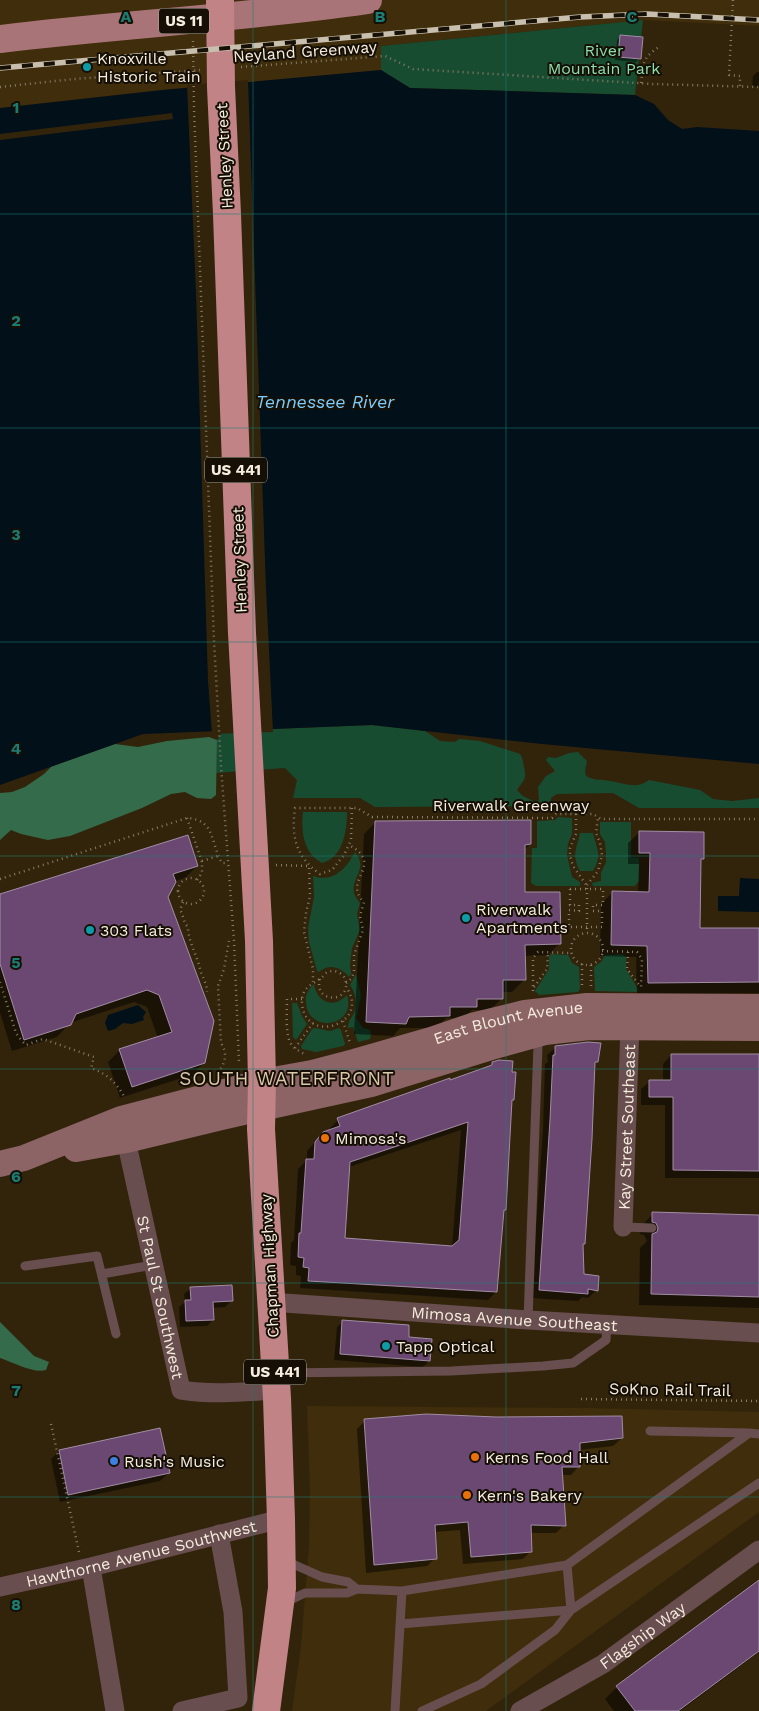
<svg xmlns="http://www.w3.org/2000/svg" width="759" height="1711" font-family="'Work Sans',sans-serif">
<rect width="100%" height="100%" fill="#32240b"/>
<path fill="#3f2d0b" d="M0,0H759V26L643,20L381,46V70L0,109Z
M307,1406L587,1408L759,1412V1512L486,1711H292L301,1646L309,1546L310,1490Z"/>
<path fill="#174c30" d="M643,20L635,95L410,88L381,70V46Z
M372,725L425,731L440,741L455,742L459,739L480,741L520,754C523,759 523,761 524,767C527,780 524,779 517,790L523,796L535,802L539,800L538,787L546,776L555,771L546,760L548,757L556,758L569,753L578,752L587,761L585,771L586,776C594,781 602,779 610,781C624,783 637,790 649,780L700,790L713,799L732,801L759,798V808H639L613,793L557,794L551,798V803L548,806L375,807L360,798H293L297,780L285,768L216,773L217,740L223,731Z
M303,812H347C347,831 343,858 322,863C303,853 301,831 303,812Z
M558,817L572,818V834L568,844L567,855L572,877L580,882V886H536L531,883L532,848H537V821L555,820Z
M600,822H631V857L639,858V881L635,886H593L592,883L601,881V873L606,862V854L605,842L600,834Z
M580,833H593C596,848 603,854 593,871H580C571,855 577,848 580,833Z
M355,852C372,872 341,882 360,903L357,914L360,930L352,948L350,965L351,974L349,977C341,967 329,963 319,972L317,971L309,942L308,928L314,897L313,876C333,883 346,869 355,852Z
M551,954L568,955L572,963L579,967L580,989L578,992L539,995L535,991L549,969V957Z
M623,954L626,957V969L638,989L637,992L595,991L594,967L601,962L605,955Z
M356,974L361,996L356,1018L363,1028L370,1030L371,1035L370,1039L358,1042L353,1027L348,1028C348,1021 351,1019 354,1013C357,1004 356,993 350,985Z
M314,984C317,1003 334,1009 347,995C357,1028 306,1034 306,1001C305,994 309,989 314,984Z
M292,1003H297L302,1016L307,1024L296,1040L293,1037Z
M315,1028L330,1031L339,1028L341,1030L345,1044L343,1046L316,1052L302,1049L301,1046L312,1029Z"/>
<path fill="#346b4b" d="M209,737L217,740L216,795L211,799L197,798L185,792L171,794L142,808L70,836L48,840L21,834L11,830L0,840V793L12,792L25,787L44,774L52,766L115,744L138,747L167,741Z
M0,1322L34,1356L49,1362L46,1370C35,1374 12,1362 0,1358Z"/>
<path fill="#02101a" d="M381,70L410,88L635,95L654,104L668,120L682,129L697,127L759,131V764L542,744L372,725L143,734L0,785V108L162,90Z
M740,878L759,879V912L718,911V896H739Z
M138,1005L146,1012L143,1017L144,1020L132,1024L123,1023L115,1029L108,1031L105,1023L108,1015Z"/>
<path fill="#32240b" d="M248,80L266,589L273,732L212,734L208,681L196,292L187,85Z
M172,113L173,119L0,140V134Z"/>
<path fill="#0007" fill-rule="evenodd" d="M621,36L640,58L636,62L615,60L617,40Z
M757,72H759V87L752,86L753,76Z
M376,822L530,844L524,850V893L560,943L548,955L524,956V980L512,992H502V998L490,1010H472L464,1018H446L437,1028H400L393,1036L354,1034L364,834Z
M640,832L703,858L700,862L699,929H759V993L637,994L636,957L600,956L601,904L613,892L638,893L639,864H628V843Z
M197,866L185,878L175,881L167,897L204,1063L191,1075L120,1098L108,1062L120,1050L158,1038L147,1007L134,1002L70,1023L57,1037L12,1051L0,1013V895Z
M556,1047L596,1061L594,1064L583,1244L582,1245L583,1275L597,1290L588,1298L582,1297L578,1301L531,1298L543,1129L545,1064L548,1062L547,1055Z
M671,1055L759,1056V1178H665V1105H641V1089L650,1081H663V1064Z
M493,1063L511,1101L496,1292L488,1300L300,1288L301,1276L296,1275V1266L290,1265L291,1243L294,1240L298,1169L307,1160V1151L315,1142L324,1133L331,1131L330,1128L338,1120L488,1068ZM461,1130L452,1247L344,1239L349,1167Z
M653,1214L759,1216V1308L639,1305L640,1248L647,1241L644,1235L640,1234L641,1226Z
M191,1288L231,1301L225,1307L212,1308L213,1320L207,1326L180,1327L179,1307L185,1302L184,1294Z
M343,1321L407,1338L429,1361L423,1367L334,1360L337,1327Z
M365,1421L622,1438L613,1446L579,1450V1466L571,1475H561L564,1525L556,1533H530L531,1551L523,1559L463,1564L460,1530L434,1532L435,1558L427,1566L366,1573L357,1429Z
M59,1451L169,1473L160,1481L60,1502L51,1459Z
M759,1581V1652L680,1711H614L605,1699L617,1687Z"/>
<path fill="#6b4871" stroke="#a28da6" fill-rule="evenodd" d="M620,35L643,37L641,59L618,57Z
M531,820V844L525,845V892H560L561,944L525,945L526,980H503V999H477V1007H450V1016L409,1017L406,1024L366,1022L375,821Z
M639,831L704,832V859H701L700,928H759V982L648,983L647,946L611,945L612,891L649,892L650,853H639Z
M188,835L198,866L173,874L176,882L168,897L214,1021L205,1063L132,1087L119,1049L172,1032L159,995L147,990L76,1014L71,1025L24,1040L0,964V894Z
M588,1042L601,1043L598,1062H595L592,1139L585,1244H583L584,1274L599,1276L598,1291L588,1289V1294L539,1290L550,1120L553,1055H555V1046Z
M671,1054H759V1171L673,1170V1097H649V1080H671Z
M499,1060L513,1061L512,1072H516L514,1100H512L506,1210H504L497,1292L308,1281L309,1268L303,1267L304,1258L298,1257L299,1233H301L306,1159H314L315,1142L323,1132L340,1126L337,1118L450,1078V1080L492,1065V1062ZM468,1122L459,1240L452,1246L345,1238L350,1162Z
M652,1212L759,1215V1297L651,1294L652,1234L657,1232L658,1228L656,1223L652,1222Z
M232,1285L233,1301L213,1302L214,1320L186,1321L185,1300H191L190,1287Z
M342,1320L409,1325V1337L432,1339L430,1361L340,1354Z
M426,1414L496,1417L622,1416L623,1438L580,1443V1467H562L566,1526L531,1525L532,1552L471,1557L468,1522L435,1525L437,1559L374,1565L364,1419Z
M160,1428L170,1473L68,1495L59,1450Z
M759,1580V1651L678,1711H635L616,1686Z"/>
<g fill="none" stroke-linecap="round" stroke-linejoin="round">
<path stroke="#877c67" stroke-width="2.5" stroke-dasharray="1 4" stroke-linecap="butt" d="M733,0L729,75L740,76V86
M193,41L194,109L214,641L221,766L234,941L239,1062
M241,67L385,56L413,69L653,84L759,87
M641,83C644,63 641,59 659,47
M0,87L74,79L200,70
M352,808L351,840L344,855L332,870L320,874C296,857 291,837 295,808H357L372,817L552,818L556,814H593L601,819H759
M576,814V834L570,848V856L573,866L587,886V933
M187,818L202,862V873L197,880
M202,861L218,856
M276,865L309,866L310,896L306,913L304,932L313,969V982
M178 891a13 13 0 1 1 26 0a13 13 0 1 1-26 0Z
M0,879L187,818C216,820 210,843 222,863H228
M587,885L598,871L602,855L600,843L596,833L598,817
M570,889H603V905H593V911H602V927H569V910L579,911V905H570Z
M183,902L180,910C184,916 183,922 188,927C188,941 197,955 200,969C202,977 207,983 207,992
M571 949a16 16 0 1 1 32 0a16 16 0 1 1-32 0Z
M602,951L637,952L642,959L641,987
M628,952L627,969L640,986
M320,979C313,1002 348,1004 346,983C345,973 334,968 326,973C324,974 323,977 321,978C310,986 301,988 302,1004C306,1046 372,1023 346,987
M0,982L16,1033L21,1040L26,1045L43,1039L94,1057L91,1068C107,1074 117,1083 125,1098
M346,983L351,979L354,973V955L363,930L360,916L364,902C341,880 386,865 349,845
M582,985V964
M591,986V964
M534,987L547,969L548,952
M533,991V958L538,952L571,953
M302,999H287C287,1011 285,1035 291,1044C294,1049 300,1051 304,1054
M343,1021L350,1043
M295,1048L313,1023
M218,1073C225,1063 228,1054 221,1043L218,986L224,969L229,941
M581,1399L759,1401
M51,1424L79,1552"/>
<path stroke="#684e4f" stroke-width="9" d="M623,1227L652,1228
M25,1266L97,1256L116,1334
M102,1274L153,1265
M528,1320L538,1045L534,1038
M278,1373L451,1371L543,1366L573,1363L606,1340L607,1324
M650,1431L749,1433
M286,1561L322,1577L348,1582L357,1589
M567,1565L749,1433L759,1434
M402,1591L567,1565L571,1610L555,1630L481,1684L422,1711
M284,1603L305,1593H347L357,1589L402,1591L395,1711
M400,1624L571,1610L759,1483"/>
<g stroke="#684e4f" stroke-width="19">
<path id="s1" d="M126,1140L181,1390C212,1395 245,1392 276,1390"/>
<path id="s2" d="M623,1227L630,1026"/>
<path id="s3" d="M270,1302L528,1320L759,1333"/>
<path d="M91,1567L115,1711"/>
<path id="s4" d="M0,1587L91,1567L281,1519"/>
<path d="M182,1711L238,1698L233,1612L219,1534"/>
<path id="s5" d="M520,1711L603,1664L759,1550"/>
</g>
<g stroke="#8d6466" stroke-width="26">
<path d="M76,1149L126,1140L221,1117L371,1084L491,1047L545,1032L589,1027L759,1028"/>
<path id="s6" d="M0,1164L24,1158L121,1119L262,1082L312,1073L354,1062L431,1040L472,1026L525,1013L587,1006L759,1007"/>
</g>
<path stroke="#a97477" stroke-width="28" d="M0,39C122,24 246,18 368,0"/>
<path stroke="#c28386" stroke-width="28" d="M220,0L221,87L227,214L242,633L259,941L262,1082L261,1129L277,1398L281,1519L282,1588L266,1711"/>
<g stroke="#c9bfae" stroke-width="5.5">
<path id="rail" d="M0,68L580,17L647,14L759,20"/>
</g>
<use href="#rail" stroke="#150f05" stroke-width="4" stroke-dasharray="11" stroke-linecap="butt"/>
</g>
<path fill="none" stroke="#1b7c74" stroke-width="1" stroke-opacity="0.55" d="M253,0V1711M506,0V1711M0,214H759M0,428H759M0,642H759M0,856H759M0,1069H759M0,1283H759M0,1497H759"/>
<g fill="#0f9aa8" stroke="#150f05" stroke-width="2">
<circle cx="87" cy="67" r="5"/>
<circle cx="466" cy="918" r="5"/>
<circle cx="90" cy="930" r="5"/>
<circle cx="386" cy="1346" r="5"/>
</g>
<g fill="#e8710a" stroke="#150f05" stroke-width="2">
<circle cx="325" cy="1138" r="5"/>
<circle cx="475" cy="1457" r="5"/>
<circle cx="467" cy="1495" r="5"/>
</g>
<circle fill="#3f7fe0" stroke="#150f05" stroke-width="2" cx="114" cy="1461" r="5"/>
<g text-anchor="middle" stroke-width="4" stroke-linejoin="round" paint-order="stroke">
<g fill="#150f05" stroke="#b2aa9d" stroke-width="1">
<rect x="159" y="8.5" width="50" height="25" rx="4"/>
<rect x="205" y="457.5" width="62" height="25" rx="4"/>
<rect x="244" y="1359.5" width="62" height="25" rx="4"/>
</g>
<g font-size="15" font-weight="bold" fill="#f6edde">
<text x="184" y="26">US 11</text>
<text x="236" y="475">US 441</text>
<text x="275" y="1377">US 441</text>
</g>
<g font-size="16" fill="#8cdfac" stroke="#150f05">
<text x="604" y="56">River<tspan x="604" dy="18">Mountain Park</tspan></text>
</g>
<g font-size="16" fill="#f6edde" stroke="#150f05">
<text transform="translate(305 51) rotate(-4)" y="6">Neyland Greenway</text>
<text transform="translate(224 156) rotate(-93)" y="6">Henley Street</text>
<text transform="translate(239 560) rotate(-92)" y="6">Henley Street</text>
<text x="511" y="811">Riverwalk Greenway</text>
<text dy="6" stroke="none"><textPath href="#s6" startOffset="529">East Blount Avenue</textPath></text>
<text dy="6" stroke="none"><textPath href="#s2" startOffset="100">Kay Street Southeast</textPath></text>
<text transform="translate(269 1266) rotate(-93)" y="6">Chapman Highway</text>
<text dy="6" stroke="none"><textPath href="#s1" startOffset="161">St Paul St Southwest</textPath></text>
<text dy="6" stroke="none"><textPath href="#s3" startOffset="245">Mimosa Avenue Southeast</textPath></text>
<text transform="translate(670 1389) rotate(1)" y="6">SoKno Rail Trail</text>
<text dy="6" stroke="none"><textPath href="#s4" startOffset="145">Hawthorne Avenue Southwest</textPath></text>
<text dy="6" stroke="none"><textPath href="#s5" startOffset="144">Flagship Way</textPath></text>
</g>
<g font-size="16" fill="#f6edde" stroke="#150f05" text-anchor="start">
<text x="97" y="64">Knoxville<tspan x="97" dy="18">Historic Train</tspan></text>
<text x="476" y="915">Riverwalk<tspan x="476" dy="18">Apartments</tspan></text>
<text x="100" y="936">303 Flats</text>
<text x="335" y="1144">Mimosa's</text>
<text x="396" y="1352">Tapp Optical</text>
<text x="485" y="1463">Kerns Food Hall</text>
<text x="124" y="1467">Rush's Music</text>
<text x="477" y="1501">Kern's Bakery</text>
</g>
<g font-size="18" font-style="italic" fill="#79ccff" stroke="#150f05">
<text x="325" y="408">Tennessee River</text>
</g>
<g font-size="19" letter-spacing="1" fill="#dcc9ac" stroke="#150f05">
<text x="287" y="1085">SOUTH WATERFRONT</text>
</g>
</g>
<g font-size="16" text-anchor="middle" font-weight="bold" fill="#1b7c74" stroke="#150f05" stroke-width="4" stroke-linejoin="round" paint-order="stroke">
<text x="126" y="22">A</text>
<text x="380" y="22">B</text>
<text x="632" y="22">C</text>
<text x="16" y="113">1</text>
<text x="16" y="326">2</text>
<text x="16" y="540">3</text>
<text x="16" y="754">4</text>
<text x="16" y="968">5</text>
<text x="16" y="1182">6</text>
<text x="16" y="1396">7</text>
<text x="16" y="1610">8</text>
</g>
</svg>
